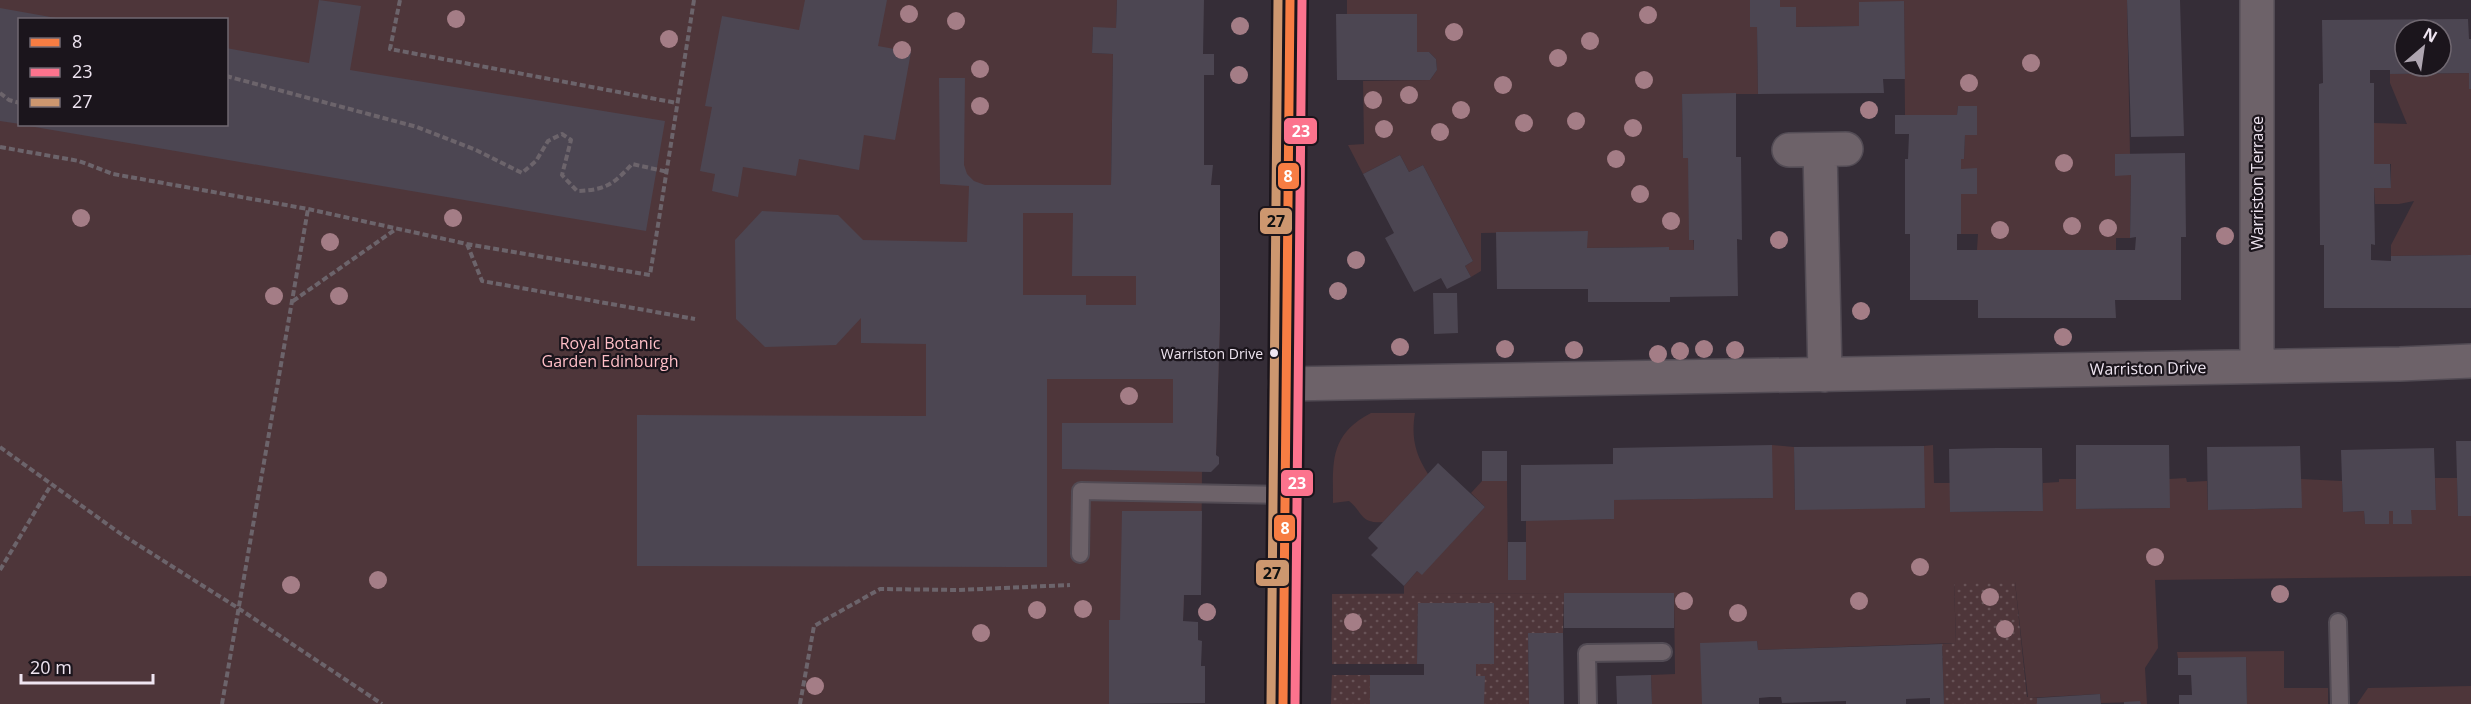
<svg xmlns="http://www.w3.org/2000/svg" width="2471" height="704" font-family="'Open Sans',sans-serif">
<defs>
<pattern id="grass-dots" width="8" height="8" patternUnits="userSpaceOnUse" patternTransform="scale(1.5)"><rect width="8" height="8" fill="#4e363a"/><path d="M2 2h.1M6 6h.1" fill="none" stroke="#685357" stroke-width="1.8" stroke-linecap="round"/></pattern>
</defs>
<rect width="100%" height="100%" fill="#352d37"/>
<path fill="url(#grass-dots)" d="M1954,582H2015L2027,697L2037,698V704H1944L1942,644L1956,643Z
M1564,593L1563,633L1528,634L1529,704H1484V676H1476V664H1494V603H1418L1417,664H1332V594Z
M1332,675H1370V704H1331Z"/>
<path fill="#4e363a" fill-rule="evenodd" d="M0,0H1117L1116,28H1093L1092,53L1113,54L1111,184L1220,185V321L1216,455L1202,472L1201,595H1184L1183,621L1109,620V704H0ZM20,20H226V124H20Z
M1347,0H1750V27H1757L1758,94H1682L1683,157L1688,158L1694,250H1669V247L1587,248V231L1481,233V271L1471,277L1465,266L1473,261L1423,165L1409,172L1400,155L1363,174L1348,145L1364,144L1363,81L1430,80L1437,70L1436,59L1429,52H1417V14L1347,15Z
M1780,0H2127L2130,154H2115V175H2131L2130,238H2116V250H1977L1978,234H1961V194H1977V169H1961V159H1964L1965,135H1977V106H1958L1957,115H1905L1904,2H1859V26L1796,27V7H1780Z
M2469,73V89H2471V255L2391,256V245L2414,201L2399,204H2375L2374,188H2391V164H2374V123L2407,124L2390,83V74Z
M1371,413H1415C1411,437 1415,454 1428,474L1383,522C1360,524 1363,512 1349,501L1333,503C1333,462 1329,435 1371,413Z
M1772,445L1794,447L1795,510L1924,446L1933,445L1934,483H1950L1951,512L2043,511V483L2059,482V479H2076V509L2169,508V479L2186,478L2187,482L2207,481L2208,510L2301,508V479L2342,481L2343,512L2364,511L2365,524L2389,523V511H2393V524H2411V510L2436,509L2435,478H2457L2458,516H2471V576L2155,580L2158,648L2145,668L2147,704H2141L2140,702L2101,703L2100,694L2028,698L2015,582H1954L1956,643L1758,650L1757,641L1702,704H1652L1651,675L1675,674L1674,593L1404,594V586L1417,571L1422,574L1485,507L1471,493L1482,481H1507L1508,580H1526V520L1614,519V500L1772,498Z
M2284,651V688H2328V704H2247L2246,658H2178L2177,652Z
M2471,686V704H2357L2368,688Z"/>
<path fill="#4c4652" fill-rule="evenodd" d="M319,0L361,6L350,70L665,121L646,231L29,126L226,124V48L309,63Z
M805,0H887L878,46L911,52L895,140L864,135L859,170L799,159L796,176L743,167L738,197L712,191L715,174L700,171L712,107L705,106L722,16L799,30Z
M1117,0H1204L1203,54H1214V75H1204V165H1213L1211,185H1220V321L1216,455L1219,457V464L1211,472L1062,469V423H1173V379H1047V567L637,566V415L926,416V344L861,343V318L836,345L765,347L736,319L735,240L762,211L838,215L863,240L967,242L969,186L940,184L939,78H965L964,165L967,174L974,181L985,185H1111L1113,54L1092,53L1093,27L1116,28ZM1023,213H1073L1072,276H1136V305H1086V295H1023Z
M1750,0H1780V7H1796V27L1859,26V2L1904,1L1905,79H1883L1884,93L1758,94L1757,27H1750Z
M2127,0H2180L2184,136L2131,137Z
M0,8L56,18L20,20V124L0,121Z
M1336,14H1417V52H1429L1436,59L1437,70L1430,80H1337Z
M2468,19L2469,39H2471V89H2469V73L2390,74V70H2370V83H2374V164H2390L2391,188H2374L2375,245L2371,244V260L2391,261V256L2471,255V308H2324V245H2320L2319,111V84L2323,83L2322,20ZM2405,30H2441V66H2405Z
M1736,93V157H1741L1742,240L1737,239L1738,296L1670,297V302H1588V289H1497L1496,232L1588,231L1587,248L1669,247V250H1694V240H1689L1688,158H1683L1682,94Z
M1958,106H1977V135H1965L1964,159H1961V169L1977,168V194H1961V234H1957V250H2135L2136,237L2130,238L2131,175L2115,176V154L2185,153L2186,237H2181V300H2115L2116,318H1978V300H1910V234H1905V159H1908L1909,134H1895V115H1957Z
M1400,155L1409,172L1423,165L1473,261L1465,266L1471,277L1447,289L1441,278L1414,292L1385,238L1394,233L1363,174Z
M1433,293H1457L1458,333L1434,334Z
M2456,441H2471V516H2458Z
M1772,445L1773,498L1614,500V519L1521,521V465L1613,464V448Z
M2076,445H2169L2170,508L2076,509Z
M1924,446L1925,508L1795,510L1794,447Z
M2300,446L2302,508L2208,510L2207,447Z
M1996,448H2042L2043,511L1950,512L1949,449Z
M2434,448L2436,510H2411L2412,524H2393V511H2389V524H2365L2364,511L2343,512L2341,450Z
M1482,451H1507V481H1482Z
M1438,463L1485,507L1422,575L1417,571L1404,586L1371,555L1378,548L1368,538Z
M1122,511H1202L1201,595H1184L1183,621L1198,622V640L1202,641L1201,666H1205V703L1109,704V620H1120Z
M1508,542H1526V580H1508Z
M1564,593H1674V628H1564Z
M1418,603H1494V664H1476V676H1485L1484,704H1370V675H1424V664H1417Z
M1528,633H1563L1564,704H1529Z
M1757,641L1758,650L1942,644L1944,704H1930V698L1906,699V704H1846V701L1782,703L1781,697H1770L1759,698V704H1702L1700,643Z
M2246,657L2247,704H2179V695H2192L2191,675H2178V658Z
M1651,675L1652,704H1617L1616,676Z
M2100,694L2101,704H2037V698Z
M2140,701L2141,704H2124V702Z"/>
<g fill="none" stroke-linecap="round" stroke-linejoin="round">
<g stroke="#524b54" stroke-width="20">
<path id="lane" d="M1080,554L1081,491L1284,495
M2338,622L2340,704
M1588,704L1587,653L1663,652"/>
</g>
<g stroke="#524b54" stroke-width="36">
<path id="street" d="M2257,0V365
M1789,150L1846,149
M1820,150L1825,375
M1285,384L2400,364L2471,361"/>
</g>
<g stroke="#524b54" stroke-width="36">
<path id="secondary" d="M1283,704L1290,0"/>
</g>
<path stroke="#6c646b" stroke-width="4" stroke-dasharray="6 3" stroke-linecap="butt" d="M400,0L390,49L677,103
M226,76L417,127L476,150L522,173L536,161L548,141L562,134L571,140L562,175L577,191C605,190 613,185 632,164L668,172
M0,93L9,100L20,103
M0,147L79,161L113,174L308,209L467,244L650,275L694,0
M467,244L482,281L695,319
M293,301L396,229
M0,447L121,534L238,608L382,704
M0,570L51,485
M222,704L308,209
M800,704L814,626L880,589L959,590L1070,585"/>
<use href="#lane" stroke="#6d6269" stroke-width="16"/>
<use href="#street" stroke="#6d6269" stroke-width="33"/>
<use href="#secondary" stroke="#70646d" stroke-width="33"/>
<g stroke="#1b151c" stroke-width="14">
<path id="bus-1" d="M1283,704L1290,0"/>
</g>
<g stroke="#1b151c" stroke-width="14">
<path id="bus-2" d="M1295,704L1302,0"/>
</g>
<g stroke="#1b151c" stroke-width="14">
<path id="bus-3" d="M1271,704L1278,0"/>
</g>
<use href="#bus-1" stroke="#f77d43" stroke-width="9"/>
<use href="#bus-2" stroke="#fc738d" stroke-width="9"/>
<use href="#bus-3" stroke="#cd976f" stroke-width="9"/>
</g>
<g fill="#a47d86">
<circle cx="909" cy="14" r="9"/>
<circle cx="1648" cy="15" r="9"/>
<circle cx="456" cy="19" r="9"/>
<circle cx="956" cy="21" r="9"/>
<circle cx="1240" cy="26" r="9"/>
<circle cx="1454" cy="32" r="9"/>
<circle cx="669" cy="39" r="9"/>
<circle cx="1590" cy="41" r="9"/>
<circle cx="902" cy="50" r="9"/>
<circle cx="1558" cy="58" r="9"/>
<circle cx="2031" cy="63" r="9"/>
<circle cx="980" cy="69" r="9"/>
<circle cx="1239" cy="75" r="9"/>
<circle cx="1644" cy="80" r="9"/>
<circle cx="1969" cy="83" r="9"/>
<circle cx="1503" cy="85" r="9"/>
<circle cx="1409" cy="95" r="9"/>
<circle cx="1373" cy="100" r="9"/>
<circle cx="980" cy="106" r="9"/>
<circle cx="1461" cy="110" r="9"/>
<circle cx="1869" cy="110" r="9"/>
<circle cx="1576" cy="121" r="9"/>
<circle cx="1524" cy="123" r="9"/>
<circle cx="1633" cy="128" r="9"/>
<circle cx="1384" cy="129" r="9"/>
<circle cx="1440" cy="132" r="9"/>
<circle cx="1616" cy="159" r="9"/>
<circle cx="2064" cy="163" r="9"/>
<circle cx="1640" cy="194" r="9"/>
<circle cx="81" cy="218" r="9"/>
<circle cx="453" cy="218" r="9"/>
<circle cx="1671" cy="221" r="9"/>
<circle cx="2072" cy="226" r="9"/>
<circle cx="2108" cy="228" r="9"/>
<circle cx="2000" cy="230" r="9"/>
<circle cx="2225" cy="236" r="9"/>
<circle cx="1779" cy="240" r="9"/>
<circle cx="330" cy="242" r="9"/>
<circle cx="1356" cy="260" r="9"/>
<circle cx="1338" cy="291" r="9"/>
<circle cx="274" cy="296" r="9"/>
<circle cx="339" cy="296" r="9"/>
<circle cx="1861" cy="311" r="9"/>
<circle cx="2063" cy="337" r="9"/>
<circle cx="1400" cy="347" r="9"/>
<circle cx="1505" cy="349" r="9"/>
<circle cx="1704" cy="349" r="9"/>
<circle cx="1574" cy="350" r="9"/>
<circle cx="1735" cy="350" r="9"/>
<circle cx="1680" cy="351" r="9"/>
<circle cx="1658" cy="354" r="9"/>
<circle cx="1129" cy="396" r="9"/>
<circle cx="2155" cy="557" r="9"/>
<circle cx="1920" cy="567" r="9"/>
<circle cx="378" cy="580" r="9"/>
<circle cx="291" cy="585" r="9"/>
<circle cx="2280" cy="594" r="9"/>
<circle cx="1990" cy="597" r="9"/>
<circle cx="1684" cy="601" r="9"/>
<circle cx="1859" cy="601" r="9"/>
<circle cx="1083" cy="609" r="9"/>
<circle cx="1037" cy="610" r="9"/>
<circle cx="1207" cy="612" r="9"/>
<circle cx="1738" cy="613" r="9"/>
<circle cx="1353" cy="622" r="9"/>
<circle cx="2005" cy="629" r="9"/>
<circle cx="981" cy="633" r="9"/>
<circle cx="815" cy="686" r="9"/>
</g>
<circle fill="#efe5f1" stroke="#1b151c" stroke-width="2" cx="1274" cy="353" r="5"/>
<g text-anchor="middle" stroke-width="4.5" stroke-linejoin="round" paint-order="stroke">
<g font-size="14" fill="#efe5f1" stroke="#1b151c" text-anchor="end">
<text x="1263" y="359">Warriston Drive</text>
</g>
<g font-size="16" fill="#efe5f1" stroke="#1b151c">
<text transform="translate(2257 183) rotate(-90)" y="6">Warriston Terrace</text>
<text transform="translate(2148 368) rotate(-1)" y="6">Warriston Drive</text>
</g>
<g font-size="16" fill="#ffbfc7" stroke="#1b151c">
<text x="610" y="349">Royal Botanic<tspan x="610" dy="18">Garden Edinburgh</tspan></text>
</g>
</g>
<g stroke="#1b151c" stroke-width="2">
<rect x="1283" y="117" width="35" height="28" rx="6" fill="#fc738d"/>
<rect x="1277" y="162" width="23" height="28" rx="6" fill="#f77d43"/>
<rect x="1259" y="207" width="34" height="28" rx="6" fill="#cd976f"/>
<rect x="1280" y="469" width="34" height="28" rx="6" fill="#fc738d"/>
<rect x="1273" y="514" width="23" height="28" rx="6" fill="#f77d43"/>
<rect x="1255" y="559" width="35" height="28" rx="6" fill="#cd976f"/>
</g>
<g font-size="16" text-anchor="middle" font-weight="bold" fill="#fff">
<text x="1301" y="137">23</text>
<text x="1288" y="182">8</text>
<text x="1297" y="489">23</text>
<text x="1285" y="534">8</text>
</g>
<g font-size="16" text-anchor="middle" font-weight="bold" fill="#111">
<text x="1276" y="227">27</text>
<text x="1272" y="579">27</text>
</g>
<rect x="18" y="18" width="210" height="108" fill="#1b151c" stroke="#706871" stroke-width="1.5"/>
<rect x="30" y="38" width="30" height="9" fill="#f77d43" stroke="#706871" stroke-width="1.5"/>
<text x="72" y="48" font-size="18" fill="#efe5f1">8</text>
<rect x="30" y="68" width="30" height="9" fill="#fc738d" stroke="#706871" stroke-width="1.5"/>
<text x="72" y="78" font-size="18" fill="#efe5f1">23</text>
<rect x="30" y="98" width="30" height="9" fill="#cd976f" stroke="#706871" stroke-width="1.5"/>
<text x="72" y="108" font-size="18" fill="#efe5f1">27</text>
<g transform="translate(2423 48) rotate(29)"><circle r="28" fill="#1b151c" stroke="#706871" stroke-width="1.5"/>
<path d="M0-4.5L10 22L0 15L-10 22Z" fill="#aea5b0"/>
<text y="-9" font-size="16" font-weight="bold" text-anchor="middle" fill="#efe5f1">N</text>
</g>
<path d="M21 674v9h132v-9" fill="none" stroke="#efe5f1" stroke-width="3"/>
<text x="30" y="674" font-size="18" fill="#efe5f1" stroke="#1b151c" stroke-width="4.5" paint-order="stroke">20 m</text>
</svg>
